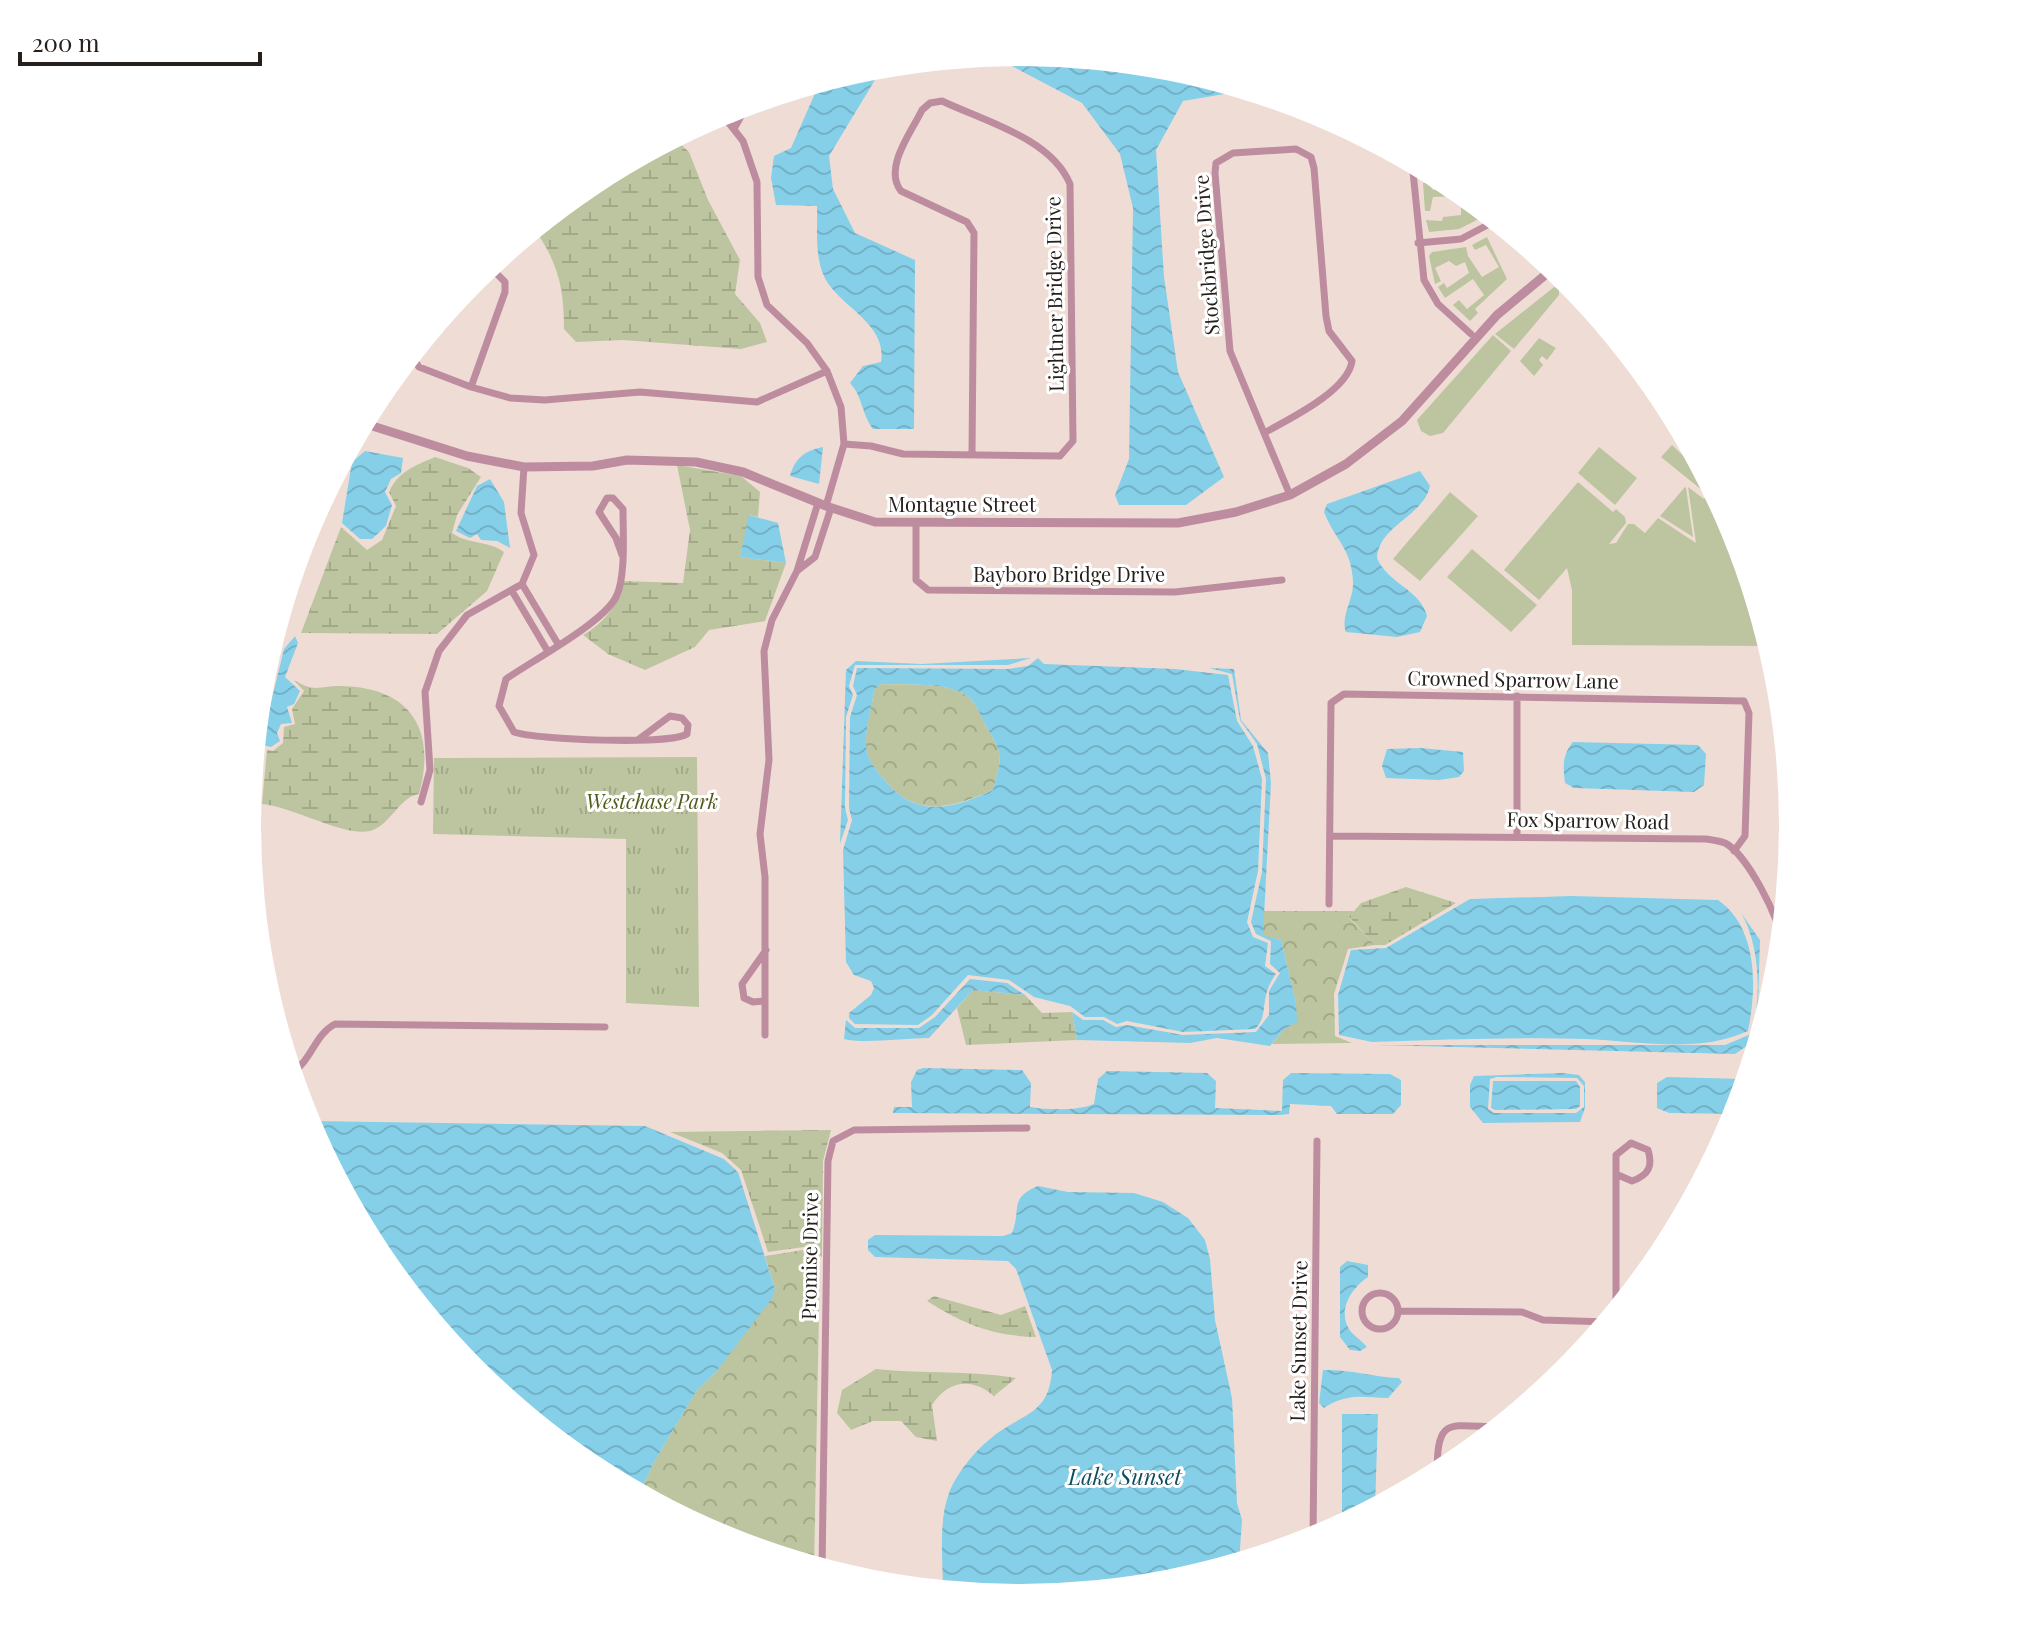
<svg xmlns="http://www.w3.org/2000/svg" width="2041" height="1651" font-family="'Playfair Display',serif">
<defs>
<pattern id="forest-crowns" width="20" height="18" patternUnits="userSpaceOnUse" patternTransform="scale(2)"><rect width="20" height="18" fill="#bcc59f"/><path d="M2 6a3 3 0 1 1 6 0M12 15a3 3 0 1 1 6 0" fill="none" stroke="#a1a988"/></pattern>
<pattern id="wetland-marsh" width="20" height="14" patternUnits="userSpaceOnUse" patternTransform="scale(2)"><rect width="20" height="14" fill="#bcc59f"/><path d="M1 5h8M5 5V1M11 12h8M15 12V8" fill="none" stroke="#a1a988"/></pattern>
<pattern id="park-tufts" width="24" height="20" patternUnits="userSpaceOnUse" patternTransform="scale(2)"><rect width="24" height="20" fill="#bcc59f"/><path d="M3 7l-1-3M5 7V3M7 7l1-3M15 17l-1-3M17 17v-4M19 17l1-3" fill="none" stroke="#a1a988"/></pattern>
<pattern id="water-waves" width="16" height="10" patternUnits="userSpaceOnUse" patternTransform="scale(2)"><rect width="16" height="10" fill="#85cfe8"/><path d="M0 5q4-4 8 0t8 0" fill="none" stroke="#73b1c7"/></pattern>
</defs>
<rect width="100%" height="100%" fill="#efddd5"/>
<path fill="#bcc59f" d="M1427,182L1433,190L1457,188L1464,193L1465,206H1479L1489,214L1459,229L1429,232L1426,220L1442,221L1443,217L1461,215V196L1433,197L1430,211H1425L1423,183Z
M1487,237L1507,279L1475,309L1478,313L1470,321L1453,305L1459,300L1467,309L1484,295L1473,279L1445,298L1438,287L1444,283L1447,288L1469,273L1465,262L1456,266L1449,261L1435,268L1441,281L1435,284L1429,256L1432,252L1466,247L1468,256L1482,277L1499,267L1486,245L1475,250L1472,245Z
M1554,287L1559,289V295L1514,349L1495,334Z
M1493,335L1511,351L1443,433L1430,436L1421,431L1417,420Z
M1539,338L1556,348L1547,360L1542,356L1539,360L1543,365L1534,376L1520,361Z
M1672,445L1710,482L1703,491L1661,457Z
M1599,447L1637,478L1615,505L1578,473Z
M1578,482L1613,512L1616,509L1625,517L1626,523L1609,544L1616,543L1628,524H1634L1645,533L1658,518L1696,543L1688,487L1704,499L1714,489L1735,530L1770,646L1572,645V590L1567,568L1539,600L1504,570Z
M1685,487L1686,488L1693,537L1660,516Z
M1450,492L1478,516L1420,581L1393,559Z
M1472,549L1537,605L1511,632L1447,577Z"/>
<path fill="url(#forest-crowns)" d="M881,684C905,685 953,681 971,699C978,707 981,717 986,726C1004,756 1002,755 993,790C954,807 918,819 887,783C879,773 870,764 867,752C863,733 872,709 874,690Z
M1263,911H1354L1349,918L1375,945L1348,949L1334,994L1335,1036L1352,1043L1272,1044L1284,1029L1296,1022V1003L1281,940L1263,936Z
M803,1250L820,1260L814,1567L724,1540L639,1495L654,1462L697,1390L716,1372L775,1289L765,1256Z"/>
<path fill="url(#wetland-marsh)" d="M674,138L689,152L708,200L740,260L735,294L760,323L767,342L741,349L623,340L576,342L564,329C564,291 559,265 537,233C551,197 639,157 674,138Z
M435,457L468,468L481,477L457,515L452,533C469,545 488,540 504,552L487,591L437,634L301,633L341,527L367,550L382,540L396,506L389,492C398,472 414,466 435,457Z
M677,465L741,476L760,492L758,517L750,515L740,557L786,563L765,621L709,630L695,647L645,670L608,654L583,635C604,623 619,604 624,581L683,583L690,530Z
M294,680C315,693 318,686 341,686C410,687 437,729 419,794C400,796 390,826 370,831C344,837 294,807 262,804L267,750L273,751L283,743L284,727L295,724L292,709L304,691Z
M1406,887L1456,903L1385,945H1375L1349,917L1361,903Z
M973,990L1025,995L1042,1013L1072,1012L1077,1040L966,1045L957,1008Z
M831,1130L823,1161L822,1257L804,1247L768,1252L741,1170L722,1153L670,1132Z
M934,1296L1001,1315L1025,1306L1036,1337C993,1336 963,1324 927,1301Z
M876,1369C923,1374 970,1370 1016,1378L994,1396C972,1377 948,1380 932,1405L937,1441L916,1437L901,1421H873L851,1430L837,1413L842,1390Z"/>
<path fill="url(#park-tufts)" d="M697,757L699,1007L626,1003V839L433,834L434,758Z"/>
<path fill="url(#water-waves)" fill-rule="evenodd" d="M1021,52L1172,67L1248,90L1183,101L1156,150L1164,277L1178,372L1224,477L1186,505H1119L1115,495L1129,459L1133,208L1120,154L1082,103L991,55Z
M884,65L829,156L833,189L855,233L915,260L914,429H873C861,413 863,397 850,383L863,366L881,362C887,327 848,310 830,286C813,264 818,232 817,206L776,205L771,178L774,156L791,148L820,82Z
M823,447L819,484L790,476C794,459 805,450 823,447Z
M365,451L403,458L401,473L391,479L385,492L392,505L386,526L372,539H360L342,523L352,462Z
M1420,471L1430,486C1423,517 1379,525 1377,558C1388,584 1420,589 1427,616L1420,632L1397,637L1346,632C1340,616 1354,600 1353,582C1352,548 1334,539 1324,512L1327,504Z
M490,479L504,502L510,548L497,541L481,540L477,534L470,538L456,531L477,486Z
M749,515L778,523L786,563L740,557Z
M295,636L298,643L285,677L300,691L294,704L287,707L292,723L281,724L277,733L280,741L271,747L264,745L263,735L284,649Z
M1031,658L1008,665H855L849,686L853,695L846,717L845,808L848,820L840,844L846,670L856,661L922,664Z
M1038,658L1044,664L1175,669L1228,675L1237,721L1253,746L1262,779L1258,871L1247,922L1253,937L1268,943L1265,966L1276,974C1258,998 1270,1015 1255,1029L1183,1032L1127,1021L1117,1024L1104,1017H1085L1070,1006L1034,997L1009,980L968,975L932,1015L918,1025L855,1024L849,1018V1013L871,995L874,988L871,981L854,975L846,962L843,850L852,820L849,808L850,717L857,695L853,686L857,668L1008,669L1028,666ZM881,684C905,685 953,681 971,699C978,707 981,717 986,726C1004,756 1002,756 993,790C954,808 918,819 887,783C879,773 870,764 867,752C863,734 872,709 874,690Z
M1209,668L1234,669L1241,720L1268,753L1271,783L1263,935L1281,940L1296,1003L1297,1022L1284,1029L1270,1046L1217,1038L1190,1043L1077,1040L1072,1012L1083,1020H1103L1116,1027L1127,1025L1183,1035L1256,1032L1269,1015V991L1280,973L1270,964L1271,941L1256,934L1251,922L1262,872L1266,779L1257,744L1240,720L1232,674Z
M1573,742L1698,745L1706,754L1704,785L1694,792L1574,788L1565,783C1563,767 1562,755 1573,742Z
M1421,748L1463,752L1464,771L1459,777L1439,780L1386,778L1382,766L1387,749Z
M1572,896L1718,900C1758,928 1757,987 1748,1031C1698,1054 1639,1041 1585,1039C1514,1037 1443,1040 1372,1042L1339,1035L1338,995L1351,950L1386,948L1470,899Z
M1741,913L1760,940L1757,1039L1735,1054L1377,1045H1725L1751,1034C1762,1000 1760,944 1741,913Z
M970,979L1007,983L1025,995L973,990L929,1038C907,1038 862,1044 844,1039L846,1020L855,1028H919L935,1017Z
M923,1068L1022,1070L1031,1083L1030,1107C1048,1110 1078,1111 1094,1104L1098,1079L1107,1071L1207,1073L1216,1081L1215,1108L1282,1111L1283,1080L1291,1073L1390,1074L1401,1080V1105L1393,1114H1337L1331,1106L1290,1104L1289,1114L1280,1115L893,1113L894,1107H912L911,1082L917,1070Z
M1563,1073L1579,1075L1585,1082V1108L1580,1122L1483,1123L1470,1107V1085L1474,1076ZM1497,1077L1577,1078L1584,1086V1107L1576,1113H1494L1488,1109L1490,1079Z
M1667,1077L1743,1079L1747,1081L1737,1114L1669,1113L1657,1108V1083Z
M1493,1081H1576L1580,1087V1106L1576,1109L1495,1110L1491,1108Z
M312,1121L645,1126L724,1159L738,1172L775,1289L773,1297L716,1372L697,1390L654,1462L639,1495L590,1468L473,1372L377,1255L307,1124Z
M1038,1186L1068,1192L1134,1193L1163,1202L1188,1218L1205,1240L1210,1259L1215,1320L1232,1398L1237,1503L1242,1520L1239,1564L1171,1584L1020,1599L943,1591C943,1560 938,1523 949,1493C956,1474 975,1451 990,1439C1020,1413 1049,1417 1052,1370L1016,1269L1008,1261L875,1257L868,1250V1240L875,1235L1003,1236L1012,1233C1022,1208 1008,1199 1038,1186Z
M1347,1261L1368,1265V1277C1351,1288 1335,1313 1352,1333C1357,1338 1363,1342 1367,1347L1360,1351L1350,1350L1340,1337V1267Z
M1323,1370C1350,1369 1373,1377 1399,1378L1402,1382L1388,1398C1361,1397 1347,1393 1324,1408L1319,1403Z
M1342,1414H1378L1375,1509L1342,1526Z"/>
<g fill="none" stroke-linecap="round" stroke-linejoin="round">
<path stroke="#bd8d9f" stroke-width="7" d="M721,113L743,141L757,182L758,277L767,305L807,343L827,371L841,407L844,444L826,506
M735,127L748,104
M1296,149L1311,157L1314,168L1326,316L1329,331L1352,361C1348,391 1289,419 1264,433L1230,351L1215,173L1216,163L1233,153Z
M1412,162L1424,280L1438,304L1471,334
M1418,243L1461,239L1497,220
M411,355L419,367L471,387L510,398L545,400L640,392L757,402L827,371
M471,387L505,292V282L489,266
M1264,433L1290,495
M844,444L871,446L903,454L1060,456L1073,441L1070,184C1051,138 984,121 942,101L930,103L922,110C911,133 883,168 901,191L967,222L974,233L972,454
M916,523V580L928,590L1175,592L1282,580
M622,555L616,538L599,512L607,498H613L623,509C623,532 626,578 616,597C603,623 533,660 506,679L499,706L514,732C537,740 670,745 687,734L688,725L682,718L670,716L639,739
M797,571L815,557L831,508
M522,584L558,644
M512,591L547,650
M421,802L430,770L425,692L439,651L467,615L522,584L534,555L521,513L524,467
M1331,836L1706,839C1712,840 1720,841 1725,843C1746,853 1781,920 1782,943
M1517,837V696
M1329,904L1331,703L1344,694L1744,701L1749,713L1745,836L1734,851
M765,1001L753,1002L744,998L742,984L766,950
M765,1035V877L760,834L769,760L764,651L772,620L797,571L818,503
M291,1073C312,1061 314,1035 335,1024L605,1027
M1362 1311a18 18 0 1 1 36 0a18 18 0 1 1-36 0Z
M1399,1311L1522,1312L1543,1320L1609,1322
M1616,1313V1155L1631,1143L1648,1150C1653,1166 1649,1175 1632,1181L1618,1175
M1437,1476C1437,1415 1447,1426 1501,1427
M1313,1541L1317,1141
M822,1570L828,1161L833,1141L854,1130L1027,1128"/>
<path stroke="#bd8d9f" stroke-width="9" d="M363,423L467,456L524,467L593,466L627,460L696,462L743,472L826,506L875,522L1178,523L1236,512L1290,495L1346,464L1402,421L1497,315L1550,271"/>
<path stroke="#a86380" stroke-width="10" d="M288,589L311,520
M262,676L264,669"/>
</g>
<g text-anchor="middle" stroke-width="6" stroke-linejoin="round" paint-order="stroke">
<g font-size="20" fill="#26201d" stroke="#fff">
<text transform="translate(1207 255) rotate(-94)" y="7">Stockbridge Drive</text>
<text transform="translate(1055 294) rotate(-91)" y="7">Lightner Bridge Drive</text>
<text x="962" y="512">Montague Street</text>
<text x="1069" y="582">Bayboro Bridge Drive</text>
<text transform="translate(1513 680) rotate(1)" y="7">Crowned Sparrow Lane</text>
<text transform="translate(1588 821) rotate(1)" y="7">Fox Sparrow Road</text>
<text transform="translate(810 1256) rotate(-89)" y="7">Promise Drive</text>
<text transform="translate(1299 1341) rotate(-89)" y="7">Lake Sunset Drive</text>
</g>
<g font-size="20" font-style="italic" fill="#505b1a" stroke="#fff">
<text x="652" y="809">Westchase Park</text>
</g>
<g font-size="22" font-style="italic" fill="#0e4e5f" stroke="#fff">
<text x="1125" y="1485">Lake Sunset</text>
</g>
</g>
<path d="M0 0H2041V1651H0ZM261 825a759 759 0 1 1 1518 0a759 759 0 1 1-1518 0Z" fill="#fff" fill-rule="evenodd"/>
<path d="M20 52v12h240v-12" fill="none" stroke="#26201d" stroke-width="4"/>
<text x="32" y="52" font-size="24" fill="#26201d" stroke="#ffffff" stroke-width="6" paint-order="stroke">200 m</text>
</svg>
